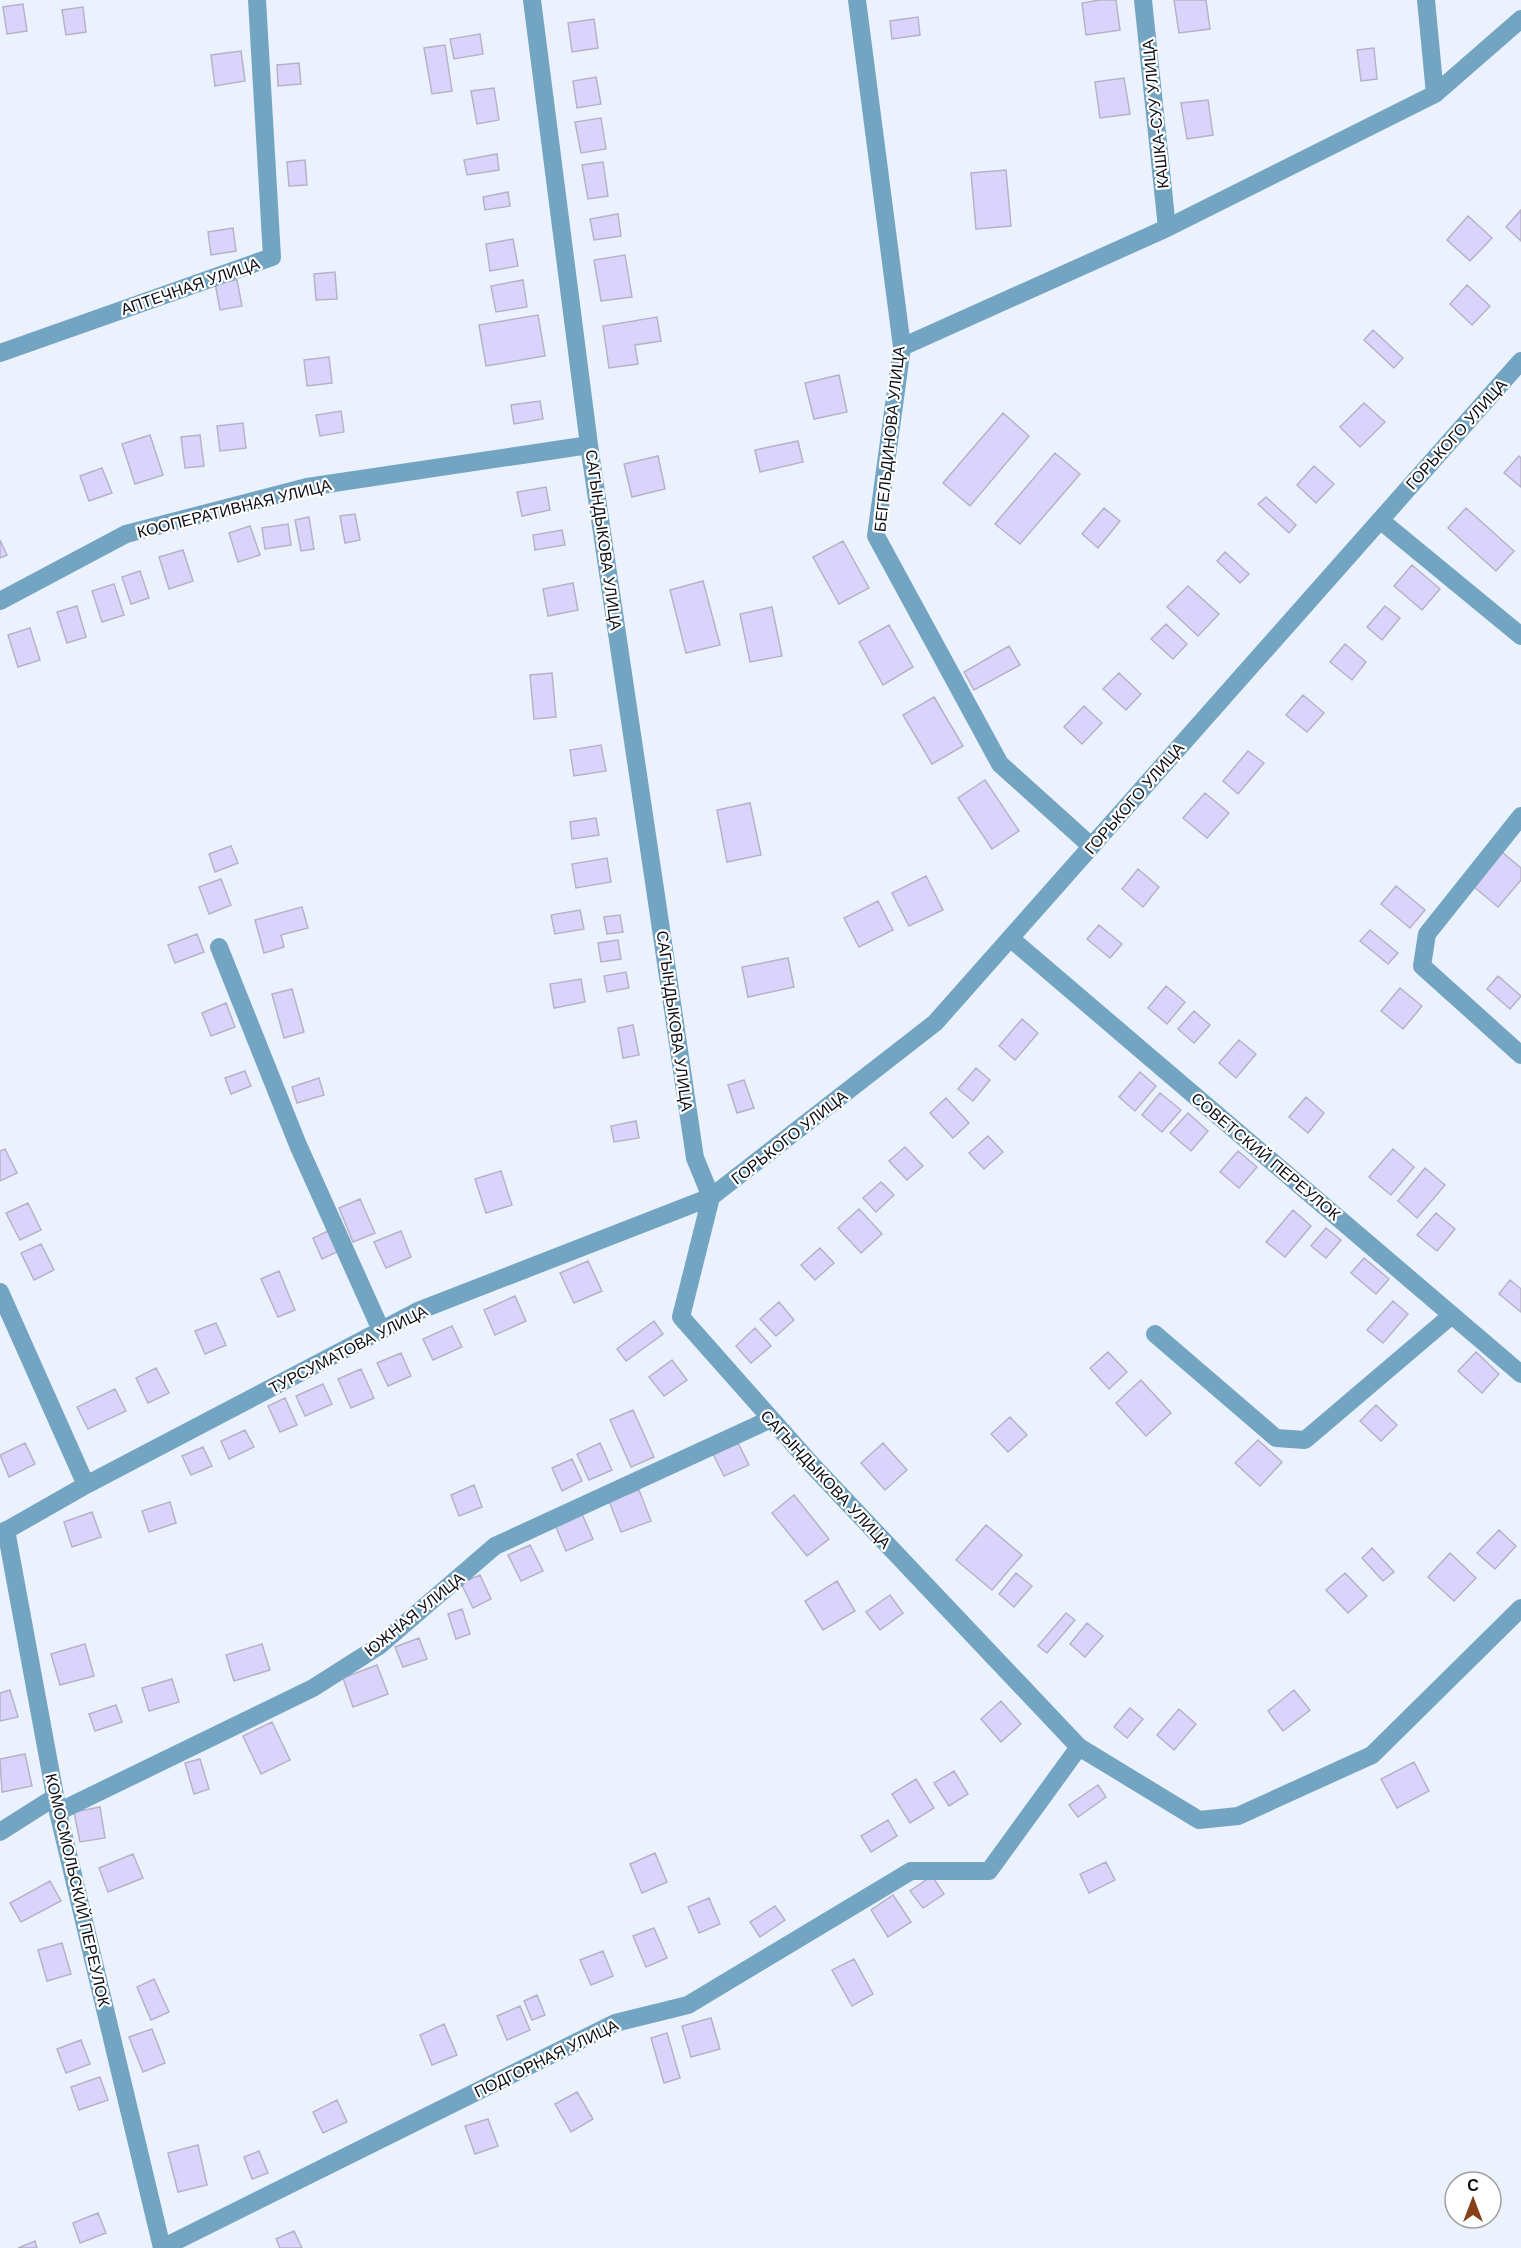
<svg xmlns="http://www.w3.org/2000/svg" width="1521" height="2248" font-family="Arial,sans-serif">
<rect width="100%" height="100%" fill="#ebf2fe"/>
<path fill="#dad4fc" stroke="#b6b2c7" stroke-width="1.5" d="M1100,0H1116L1120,30L1086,35L1082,3Z
M1174,0H1206L1210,29L1179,33Z
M23,4L27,31L7,34L3,7Z
M83,7L86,32L66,35L62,10Z
M918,17L920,35L892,39L890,21Z
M594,19L598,48L572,52L568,23Z
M480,34L483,54L454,59L450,39Z
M445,45L452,91L432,94L424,48Z
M1374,48L1377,79L1361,81L1357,50Z
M241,51L245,81L215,86L211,55Z
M299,63L301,84L278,86L277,65Z
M596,77L601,104L577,108L573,81Z
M1124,78L1130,114L1100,118L1095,82Z
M494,88L499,120L477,124L471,91Z
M1208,100L1213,135L1187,139L1181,103Z
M601,118L606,149L581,153L575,122Z
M497,154L499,170L467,175L464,160Z
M305,160L307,185L289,186L287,162Z
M603,162L608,196L588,199L582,165Z
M1006,170L1011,226L976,229L971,173Z
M508,192L510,206L485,210L483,197Z
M1521,210V241L1506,227Z
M618,214L621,236L594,240L590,219Z
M1468,216L1492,238L1470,261L1447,240Z
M233,228L236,251L211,255L208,232Z
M513,239L518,266L490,271L486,244Z
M625,255L632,297L601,301L594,260Z
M335,272L337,299L316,300L314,274Z
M237,280L242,306L220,310L215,283Z
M523,280L527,307L496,312L491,286Z
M1467,285L1490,306L1472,325L1450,304Z
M538,315L545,356L486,366L479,325Z
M657,317L661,341L635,345L638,364L609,368L603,326Z
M1373,330L1403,358L1394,368L1364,340Z
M329,357L332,383L307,386L304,360Z
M839,375L847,412L814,419L805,383Z
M540,401L543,419L514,424L511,405Z
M1364,403L1385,422L1360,447L1340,427Z
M341,411L344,432L320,436L316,415Z
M1003,413L1029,436L970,506L943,483Z
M243,423L246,448L220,451L217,426Z
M150,435L163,475L135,484L122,444Z
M200,435L204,466L185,468L181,437Z
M798,441L803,462L760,472L755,450Z
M1055,453L1080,474L1020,544L995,524Z
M658,456L665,489L632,497L624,464Z
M1519,456L1521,458V487L1504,473Z
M1314,466L1334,484L1316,503L1297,485Z
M102,468L112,493L89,501L80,476Z
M546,487L550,510L522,516L517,492Z
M1266,497L1296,525L1289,533L1258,504Z
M1104,508L1120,521L1098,548L1082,534Z
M1466,508L1514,551L1496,571L1448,528Z
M355,514L360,540L345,543L340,516Z
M309,517L314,549L301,551L295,520Z
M288,524L291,545L265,549L262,528Z
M250,526L260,555L238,562L229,533Z
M562,530L565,545L535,550L533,535Z
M0,540L7,555L0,558Z
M843,541L869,588L839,604L813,557Z
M183,550L193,581L169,589L159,557Z
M1225,552L1249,574L1240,583L1217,561Z
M1412,565L1440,589L1422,610L1394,586Z
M140,571L149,598L131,604L122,577Z
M703,581L720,645L686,653L670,590Z
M573,583L578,610L548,616L543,589Z
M114,584L124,615L102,622L92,591Z
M1188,586L1219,614L1198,636L1167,607Z
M77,606L86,637L67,643L57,612Z
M1385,606L1400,618L1382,640L1367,627Z
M772,607L782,656L750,662L740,614Z
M1166,624L1187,644L1173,659L1151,639Z
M889,625L913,667L883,685L859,642Z
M30,628L40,660L18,667L8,635Z
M1345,644L1366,662L1352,680L1330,662Z
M1009,646L1020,665L974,690L964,672Z
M552,673L556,717L534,719L530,675Z
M1119,673L1141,694L1126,710L1103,689Z
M1303,695L1324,713L1307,732L1286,715Z
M934,697L963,746L932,764L903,715Z
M1084,706L1102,723L1082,744L1064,727Z
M601,745L606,771L574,776L570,750Z
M1248,751L1264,763L1238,794L1223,781Z
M985,780L1019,831L992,849L958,798Z
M1205,793L1229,813L1207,838L1183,818Z
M750,803L761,855L727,862L717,810Z
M596,818L599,835L572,839L570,822Z
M231,846L238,863L215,872L209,854Z
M1502,852L1521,868V880L1498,907L1473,886Z
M607,858L611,882L576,888L572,864Z
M1138,869L1159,887L1143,907L1122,889Z
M926,876L943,910L909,926L892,893Z
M221,879L231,905L209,914L199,887Z
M1396,886L1425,910L1410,928L1381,904Z
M878,901L893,930L859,947L844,918Z
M302,907L308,928L281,935L284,947L264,953L255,920Z
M580,910L584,929L555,934L551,915Z
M620,915L623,932L607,934L604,917Z
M1099,925L1122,944L1110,958L1087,939Z
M1370,930L1398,953L1388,964L1360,941Z
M197,934L204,952L175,963L168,945Z
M618,940L621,959L601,962L598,943Z
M788,958L794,987L748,997L742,967Z
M626,972L629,988L607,992L604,976Z
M1498,976L1521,996L1510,1009L1487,989Z
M581,979L585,1002L554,1008L550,984Z
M1166,986L1185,1002L1167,1024L1148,1008Z
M1400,988L1422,1006L1403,1029L1381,1011Z
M292,989L304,1032L284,1038L272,994Z
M226,1003L235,1027L211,1036L202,1013Z
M1194,1011L1210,1025L1194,1043L1178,1029Z
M1022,1019L1038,1033L1015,1060L999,1046Z
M633,1025L639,1055L623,1058L618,1028Z
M1239,1040L1256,1054L1236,1078L1219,1063Z
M976,1068L990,1080L973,1101L958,1089Z
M245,1071L251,1086L231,1094L225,1078Z
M1140,1072L1156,1086L1135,1111L1119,1097Z
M319,1078L324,1095L297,1103L292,1087Z
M744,1080L754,1108L737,1113L728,1085Z
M1160,1093L1181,1110L1162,1132L1142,1115Z
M1306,1097L1324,1113L1308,1133L1289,1117Z
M946,1098L969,1123L953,1138L930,1113Z
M1188,1113L1208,1131L1191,1151L1170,1133Z
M636,1121L639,1138L614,1142L611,1126Z
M988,1136L1003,1152L984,1169L969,1153Z
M905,1147L923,1166L907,1180L889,1161Z
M5,1149L17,1173L0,1181V1151Z
M1393,1149L1414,1167L1391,1195L1369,1177Z
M1238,1151L1257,1167L1239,1188L1220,1172Z
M1425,1168L1445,1185L1417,1218L1398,1201Z
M501,1171L512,1205L486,1213L475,1179Z
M881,1182L894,1195L876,1212L863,1198Z
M360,1199L375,1233L353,1242L339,1208Z
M28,1203L41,1230L20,1240L6,1213Z
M859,1209L882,1234L861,1253L838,1228Z
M1293,1210L1311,1226L1285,1257L1266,1242Z
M1436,1213L1455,1229L1437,1251L1417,1235Z
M1326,1228L1341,1240L1326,1258L1311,1246Z
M328,1231L337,1252L322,1259L313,1238Z
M401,1231L411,1257L386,1268L374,1242Z
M41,1244L54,1270L34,1280L21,1253Z
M820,1248L834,1263L815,1280L801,1265Z
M1364,1258L1389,1279L1376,1294L1351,1273Z
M588,1261L602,1291L574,1303L560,1273Z
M279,1271L295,1310L278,1317L261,1279Z
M1510,1280L1521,1289V1312L1499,1294Z
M515,1296L526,1321L495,1335L484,1310Z
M1393,1301L1408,1314L1383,1343L1367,1330Z
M779,1302L794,1320L776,1336L760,1319Z
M654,1321L663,1334L626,1361L617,1349Z
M216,1323L226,1345L205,1354L195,1331Z
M452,1326L462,1347L433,1360L423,1339Z
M755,1328L771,1346L751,1363L736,1346Z
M1108,1352L1127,1372L1109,1389L1090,1368Z
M1476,1352L1499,1374L1482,1393L1458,1371Z
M401,1353L411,1376L388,1386L377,1363Z
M672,1360L687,1380L664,1396L649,1377Z
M156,1368L169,1393L148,1403L136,1378Z
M361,1369L374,1398L351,1408L338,1379Z
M1141,1380L1171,1413L1146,1436L1116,1403Z
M323,1384L332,1404L305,1416L296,1396Z
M115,1389L126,1411L88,1429L77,1407Z
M285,1398L297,1425L280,1432L268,1406Z
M1376,1405L1397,1425L1381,1441L1360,1421Z
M633,1410L654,1457L631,1467L610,1420Z
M1010,1417L1027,1435L1008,1452L991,1434Z
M245,1430L254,1447L229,1459L221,1441Z
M1258,1440L1282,1462L1260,1486L1235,1463Z
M25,1443L35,1464L9,1477L0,1455Z
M600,1443L612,1470L589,1480L577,1454Z
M738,1443L749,1465L724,1476L713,1454Z
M883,1443L907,1470L885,1490L861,1463Z
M203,1447L212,1466L191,1475L182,1456Z
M572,1459L582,1481L562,1491L552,1468Z
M474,1485L482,1507L459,1516L451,1495Z
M639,1490L651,1521L621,1532L609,1501Z
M794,1495L829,1539L807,1556L772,1513Z
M170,1502L176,1523L149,1532L142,1511Z
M92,1512L101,1537L72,1547L64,1522Z
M582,1514L593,1539L566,1551L555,1525Z
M986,1525L1022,1555L992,1590L956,1560Z
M1499,1530L1516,1546L1495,1569L1477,1553Z
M530,1545L543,1571L521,1581L508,1555Z
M1372,1548L1394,1572L1383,1581L1362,1558Z
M1450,1553L1476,1578L1454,1601L1428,1577Z
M1016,1573L1032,1586L1014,1607L999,1594Z
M1345,1573L1367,1596L1348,1613L1326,1590Z
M480,1575L491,1599L473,1608L461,1583Z
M837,1581L855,1611L823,1630L805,1601Z
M890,1595L903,1613L880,1630L866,1612Z
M462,1609L470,1634L456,1639L448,1614Z
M1066,1613L1075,1620L1047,1653L1038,1646Z
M1087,1623L1103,1636L1085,1657L1070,1644Z
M419,1638L427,1659L403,1667L395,1647Z
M85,1644L94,1676L60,1685L51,1654Z
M262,1644L270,1670L234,1681L226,1655Z
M377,1665L388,1694L353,1707L343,1678Z
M172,1679L179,1702L149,1711L142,1688Z
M10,1690L18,1717L0,1721V1693Z
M1294,1690L1310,1710L1283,1731L1268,1711Z
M1001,1701L1021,1724L1001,1742L981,1719Z
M116,1705L122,1722L95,1731L89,1714Z
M1130,1708L1143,1719L1127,1738L1114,1727Z
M1179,1709L1196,1724L1174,1750L1157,1735Z
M272,1722L290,1760L261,1774L243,1736Z
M25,1754L32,1786L2,1792L0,1759Z
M200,1759L209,1789L194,1794L185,1763Z
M1414,1762L1429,1791L1397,1808L1381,1779Z
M954,1771L968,1794L949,1806L934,1783Z
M916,1779L934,1808L910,1823L892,1794Z
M1098,1785L1106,1797L1078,1817L1069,1805Z
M100,1807L105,1838L80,1842L74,1812Z
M888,1820L897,1836L871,1852L861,1836Z
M655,1853L667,1882L642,1893L630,1864Z
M133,1854L143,1878L108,1892L99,1868Z
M1106,1862L1115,1880L1089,1893L1080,1874Z
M932,1876L944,1894L923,1908L910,1891Z
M50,1881L61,1901L21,1922L10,1903Z
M893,1895L911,1922L888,1937L871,1910Z
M709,1898L720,1924L699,1933L688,1907Z
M775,1906L785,1920L760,1937L750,1922Z
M654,1928L667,1958L646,1967L633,1936Z
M62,1943L71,1974L47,1981L38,1950Z
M603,1951L613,1976L591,1985L580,1960Z
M854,1959L873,1994L852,2006L832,1970Z
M154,1979L169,2012L151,2020L137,1987Z
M537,1995L545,2015L532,2020L524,2001Z
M520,2006L530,2030L507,2040L497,2016Z
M711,2018L720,2049L691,2057L682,2026Z
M444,2024L457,2055L432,2065L420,2035Z
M152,2029L165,2063L143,2072L129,2037Z
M667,2033L680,2078L664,2083L651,2038Z
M81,2040L90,2064L66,2073L57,2049Z
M100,2077L108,2100L79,2110L71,2087Z
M577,2092L593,2119L571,2132L555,2104Z
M337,2100L347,2122L323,2133L313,2112Z
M488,2119L498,2146L475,2154L465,2126Z
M198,2145L207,2185L178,2192L168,2153Z
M259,2151L268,2173L252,2179L244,2157Z
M98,2213L106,2233L80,2243L73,2223Z
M294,2231L302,2248H280L276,2239Z
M35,2241L37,2248H18Z"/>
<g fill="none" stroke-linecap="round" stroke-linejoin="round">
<path stroke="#73a5c3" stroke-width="18" d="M532,0L589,445L695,1158L711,1197L681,1317L812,1465L1079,1747L1199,1820L1238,1816L1372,1755L1521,1608
M857,0L902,347L876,536L1000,764L1091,846
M1143,0L1167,228
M1426,0L1435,94
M902,347L1167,228L1435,94L1521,19
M0,353L272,257L257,0
M1380,520L1521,636
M0,601L126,534L307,487L589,445
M1521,816L1427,934L1422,966L1521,1055
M1010,938L1521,1374
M219,947L298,1145L381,1330
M0,1292L86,1485
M1155,1334L1276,1438L1305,1440L1452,1315
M6,1530L58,1812L162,2248
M0,1534L86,1485L418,1311L711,1197L935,1023L1521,361
M58,1812L313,1688L379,1646L495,1546L771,1419
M0,1832L55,1797
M162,2248L615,2023L688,2005L911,1871H989L1079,1747"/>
</g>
<g text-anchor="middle" stroke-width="4.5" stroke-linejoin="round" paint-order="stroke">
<g font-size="16" fill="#0c0f15" stroke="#fff">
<text transform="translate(1155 114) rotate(-96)" y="6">КАШКА-СУУ УЛИЦА</text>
<text transform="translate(190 286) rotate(-19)" y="6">АПТЕЧНАЯ УЛИЦА</text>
<text transform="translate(1456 434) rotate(-48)" y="6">ГОРЬКОГО УЛИЦА</text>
<text transform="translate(889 439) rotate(-84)" y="6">БЕГЕЛЬДИНОВА УЛИЦА</text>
<text transform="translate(234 508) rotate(-14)" y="6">КООПЕРАТИВНАЯ УЛИЦА</text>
<text transform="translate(604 540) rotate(82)" y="6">САГЫНДЫКОВА УЛИЦА</text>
<text transform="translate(1134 798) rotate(-49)" y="6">ГОРЬКОГО УЛИЦА</text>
<text transform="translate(675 1021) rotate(82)" y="6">САГЫНДЫКОВА УЛИЦА</text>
<text transform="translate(789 1137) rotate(-38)" y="6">ГОРЬКОГО УЛИЦА</text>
<text transform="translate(1266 1156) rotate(40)" y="6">СОВЕТСКИЙ ПЕРЕУЛОК</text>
<text transform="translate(348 1349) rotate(-27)" y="6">ТУРСУМАТОВА УЛИЦА</text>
<text transform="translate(826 1479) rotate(47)" y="6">САГЫНДЫКОВА УЛИЦА</text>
<text transform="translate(414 1614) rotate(-39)" y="6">ЮЖНАЯ УЛИЦА</text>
<text transform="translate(78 1890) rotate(77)" y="6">КОМОСМОЛЬСКИЙ ПЕРЕУЛОК</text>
<text transform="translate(546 2058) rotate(-26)" y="6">ПОДГОРНАЯ УЛИЦА</text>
</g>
</g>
<g transform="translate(1473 2200)"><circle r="28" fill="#ffffff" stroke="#9e9fa1" stroke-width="1.5"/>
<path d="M0-4.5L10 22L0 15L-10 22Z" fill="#864118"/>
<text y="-9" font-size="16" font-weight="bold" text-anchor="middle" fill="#0c0f15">С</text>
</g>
</svg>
